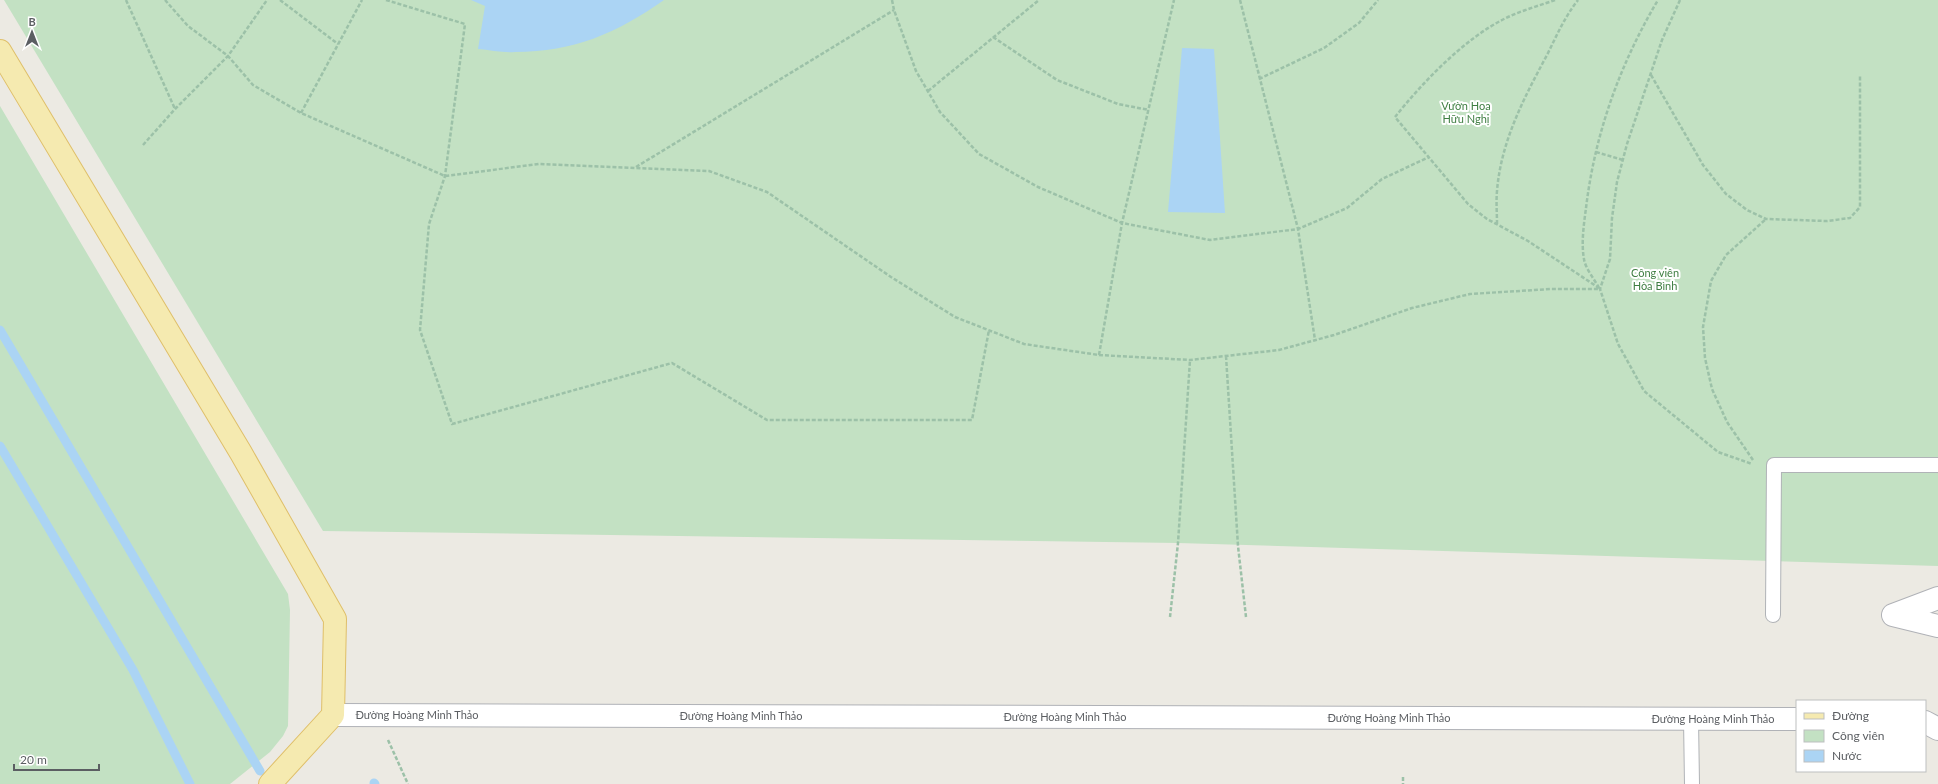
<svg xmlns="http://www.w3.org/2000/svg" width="1938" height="784" font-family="Lato,sans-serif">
<rect width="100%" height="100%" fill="#eceae3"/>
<path fill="#c3e1c3" d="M4,0H1938V566L1178,543L323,531Z
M0,106L288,594L290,610L288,726L283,736L270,752L230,784H0Z"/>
<path fill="#abd4f4" d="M471,0H664C617,33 574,52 515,52C503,53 490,50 478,49L485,6Z
M1182,48L1214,49L1225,213L1168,212Z"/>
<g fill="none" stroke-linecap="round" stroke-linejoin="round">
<path stroke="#abd4f4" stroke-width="9" d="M0,330L260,771
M0,446L133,670L190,784
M374,783L375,784"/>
<g stroke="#b0b3b7" stroke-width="16">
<path id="lane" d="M1773,615L1774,465H1938
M1691,719L1692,784"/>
</g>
<g stroke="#b0b2b7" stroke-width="24">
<path id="secondary" d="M1893,615L1938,598
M1893,615L1938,626
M333,715L1797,719
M1925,722L1938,729"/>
</g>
<g stroke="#dfbf69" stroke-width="24">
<path id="primary" d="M0,51L241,453L335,619L333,715L270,784"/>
</g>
<path stroke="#9cc1a8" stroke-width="2.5" stroke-dasharray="4 2" stroke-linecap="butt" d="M126,0L175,109
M165,0L188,26L228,56L253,85L301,113L445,176L539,164L709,171L767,192L891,277L955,317L1024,344L1099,355L1190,360L1279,350L1334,335L1412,308L1470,294L1550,289H1600
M280,0L338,44
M386,0L465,24L445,176L429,224L420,330L452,424L672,363L767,420H972L989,330
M892,0L894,10L916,71L940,112L979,154L1038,187L1122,223L1210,240L1298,229L1347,208L1382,179L1429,157
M1240,0L1298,229L1315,340
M1555,0C1538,6 1520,11 1504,19C1464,39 1422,83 1395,117L1468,204L1487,219L1528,241L1599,288
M1680,0L1662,40L1627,144L1617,182L1612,218L1610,259L1600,289L1618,344L1644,391L1718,452L1752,464
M993,37L1057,80L1118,104L1149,110
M1651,75L1703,165L1726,194L1747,210L1766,219L1827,221L1850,218L1860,207V76
M1259,79L1324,48L1359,23L1378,0
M928,91L1039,0
M301,113L362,0
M143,145L175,109L228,56L267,0
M1596,152L1623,160
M636,167L894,10
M1497,224C1497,213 1496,202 1497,191C1501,141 1524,98 1547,55C1557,35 1564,18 1578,0
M1599,288C1595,280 1585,268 1584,259C1581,243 1584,223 1586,208C1595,133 1620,64 1658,0
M1099,355L1122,223L1174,0
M1226,356L1238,546L1246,617
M1753,460L1727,422L1712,389L1705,358L1703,327L1711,281L1726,255L1766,219
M1170,617L1178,543L1190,360
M388,740L408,784
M1403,777V784"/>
<use href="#lane" stroke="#fff" stroke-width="14"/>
<use href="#secondary" stroke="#fff" stroke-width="22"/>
<use href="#primary" stroke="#f5eab0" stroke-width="22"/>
</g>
<g text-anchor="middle" stroke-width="4" stroke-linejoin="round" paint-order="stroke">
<g font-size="11" fill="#3f7e42" stroke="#fff">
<text x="1466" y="110">Vườn Hoa<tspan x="1466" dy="13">Hữu Nghị</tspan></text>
<text x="1655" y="277">Công viên<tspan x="1655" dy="13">Hòa Bình</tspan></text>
</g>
<g font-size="11" fill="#5b5e62" stroke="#fff">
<text x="417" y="719">Đường Hoàng Minh Thảo</text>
<text x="741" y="720">Đường Hoàng Minh Thảo</text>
<text x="1065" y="721">Đường Hoàng Minh Thảo</text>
<text x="1389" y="722">Đường Hoàng Minh Thảo</text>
<text x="1713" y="723">Đường Hoàng Minh Thảo</text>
</g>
</g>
<rect x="1796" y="700" width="130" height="72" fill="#ffffff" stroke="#bdbfc0"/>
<rect x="1804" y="713" width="20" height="6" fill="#f5eab0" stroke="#bdbfc0"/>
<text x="1832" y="720" font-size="12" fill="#5b5e62">Đường</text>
<rect x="1804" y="730" width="20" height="12" fill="#c3e1c3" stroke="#bdbfc0"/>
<text x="1832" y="740" font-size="12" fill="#5b5e62">Công viên</text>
<rect x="1804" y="750" width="20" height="12" fill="#abd4f4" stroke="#bdbfc0"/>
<text x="1832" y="760" font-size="12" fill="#5b5e62">Nước</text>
<g transform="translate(32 32)" stroke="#ffffff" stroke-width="3" paint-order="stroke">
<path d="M0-3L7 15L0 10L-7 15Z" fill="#5b5e62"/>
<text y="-6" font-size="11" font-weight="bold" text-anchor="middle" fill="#5b5e62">B</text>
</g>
<path d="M14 764v6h85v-6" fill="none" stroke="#5b5e62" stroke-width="2"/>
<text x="20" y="764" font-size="12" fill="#5b5e62" stroke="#ffffff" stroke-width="3" paint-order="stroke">20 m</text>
</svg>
